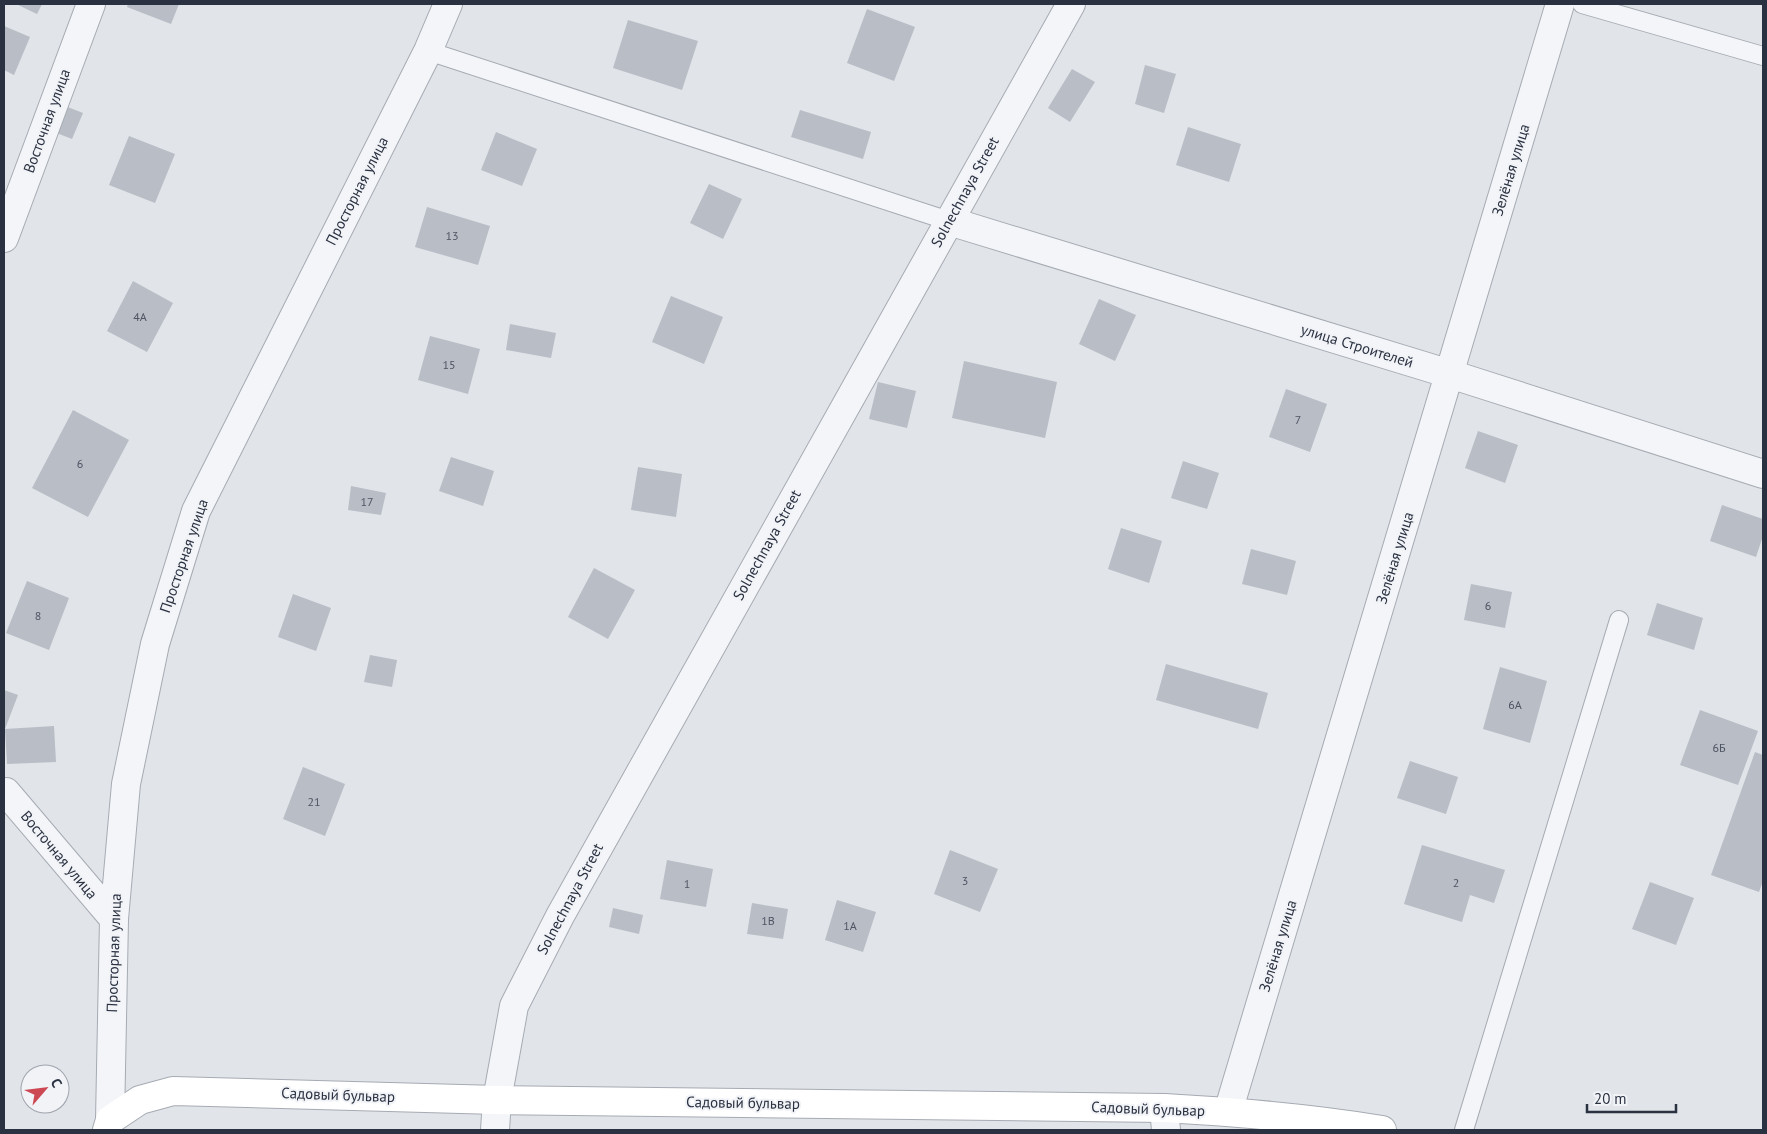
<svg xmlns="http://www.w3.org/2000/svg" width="1767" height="1134" font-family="'PT Sans',sans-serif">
<rect width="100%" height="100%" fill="#e1e4e9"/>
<path fill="#b8bdc6" d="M16,4H42L37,14Z
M128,4H179L171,24L127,7Z
M867,9L915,27L894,81L847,63Z
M628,20L698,41L682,90L613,68Z
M4,26L30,37L14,75L4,70Z
M1145,65L1176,74L1164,113L1135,104Z
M1072,69L1095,82L1070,122L1048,108Z
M60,104L83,113L72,139L49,130Z
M800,110L871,132L863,159L791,137Z
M1188,127L1241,144L1229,182L1176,165Z
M496,132L537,149L522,186L481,170Z
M129,136L175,154L155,203L109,185Z
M709,184L742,199L723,239L690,223Z
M427,207L490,226L478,265L415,247Z
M133,281L173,303L147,352L107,331Z
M671,296L723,317L704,364L652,342Z
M1099,299L1136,315L1115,361L1079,344Z
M510,324L556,333L551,358L506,350Z
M430,336L480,349L468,394L418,380Z
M964,361L1057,382L1045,438L952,418Z
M878,382L916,391L907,428L869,419Z
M1286,389L1327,404L1310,452L1269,437Z
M73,410L129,440L88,517L32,488Z
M1478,431L1518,445L1505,483L1465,468Z
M451,457L494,471L483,506L439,491Z
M1183,461L1219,473L1207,509L1171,498Z
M638,467L682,474L676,517L631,510Z
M351,486L386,493L381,515L348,510Z
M1722,505L1763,519V536L1756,557L1710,541Z
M1121,528L1162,541L1149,583L1108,569Z
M1251,549L1296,561L1287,595L1242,584Z
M594,568L635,590L608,639L568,617Z
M27,581L69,598L49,650L6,633Z
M1471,584L1512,592L1505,628L1464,620Z
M293,594L331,608L316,651L278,637Z
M1657,603L1703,618L1694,650L1647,635Z
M370,655L397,660L392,687L364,682Z
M1166,664L1268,693L1258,729L1156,700Z
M1500,667L1547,681L1530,743L1483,729Z
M4,690L18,695L5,729L54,726L56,762L7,764L5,729L4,732Z
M1700,710L1758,731L1738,785L1680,765Z
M1755,752L1763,755V881L1759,892L1711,875Z
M1410,761L1458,777L1446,814L1397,798Z
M303,767L345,784L325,836L283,819Z
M1422,845L1505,870L1494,903L1470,895L1462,922L1404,904Z
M950,850L998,869L980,912L934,894Z
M667,860L713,869L706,907L660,899Z
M1650,882L1694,898L1676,945L1632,929Z
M837,900L876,912L863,952L825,940Z
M752,903L788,909L783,939L747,934Z
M613,908L643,915L639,934L609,927Z"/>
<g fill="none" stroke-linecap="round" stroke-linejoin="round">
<g stroke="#a6abb3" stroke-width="20">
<path id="lane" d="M1582,4L1763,56
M428,51L949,221
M1464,1130L1619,620"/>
</g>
<g stroke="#a6abb3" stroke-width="30">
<path id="street" d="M949,221L1450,374L1763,474
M4,238L91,4
M4,792H6L114,919
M1164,1108L1166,1130
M1228,1112L1560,4
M110,1120L114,919L126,784L155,644L196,511L428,51L448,4
M495,1130L497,1100L514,1006L560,916L1071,4"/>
</g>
<g stroke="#a6abb3" stroke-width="30">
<path id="secondary" d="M107,1130L110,1120L140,1100L173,1091L497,1100L1164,1108C1238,1112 1310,1118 1382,1130"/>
</g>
<use href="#lane" stroke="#f4f5f8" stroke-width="18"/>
<use href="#street" stroke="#f4f5f8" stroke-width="28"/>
<use href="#secondary" stroke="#fff" stroke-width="28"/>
</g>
<g text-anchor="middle" stroke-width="4" stroke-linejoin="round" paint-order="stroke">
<g font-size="12" fill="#4e5462">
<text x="452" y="240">13</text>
<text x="140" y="321">4А</text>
<text x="449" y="369">15</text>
<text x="1298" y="424">7</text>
<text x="80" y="468">6</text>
<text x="367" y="506">17</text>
<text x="1488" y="610">6</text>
<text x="38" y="620">8</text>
<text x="1515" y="709">6А</text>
<text x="1719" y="752">6Б</text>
<text x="314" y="806">21</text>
<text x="965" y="885">3</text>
<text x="1456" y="887">2</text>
<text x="687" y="888">1</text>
<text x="768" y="925">1В</text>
<text x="850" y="930">1А</text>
</g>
<g font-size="15" fill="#2a3141" stroke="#f1f3f7">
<text transform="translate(47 121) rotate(-70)" y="5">Восточная улица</text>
<text transform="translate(1511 170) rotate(-73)" y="5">Зелёная улица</text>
<text transform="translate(357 191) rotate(-63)" y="5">Просторная улица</text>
<text transform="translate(965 192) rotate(-61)" y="5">Solnechnaya Street</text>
<text transform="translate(1357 346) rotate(17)" y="5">улица Строителей</text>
<text transform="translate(767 545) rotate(-61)" y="5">Solnechnaya Street</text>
<text transform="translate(184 556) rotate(-71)" y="5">Просторная улица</text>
<text transform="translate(1395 558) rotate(-73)" y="5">Зелёная улица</text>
<text transform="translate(59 855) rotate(50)" y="5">Восточная улица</text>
<text transform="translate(570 899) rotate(-62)" y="5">Solnechnaya Street</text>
<text transform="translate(1278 946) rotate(-73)" y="5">Зелёная улица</text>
<text transform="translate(114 953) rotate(-88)" y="5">Просторная улица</text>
<text transform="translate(338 1095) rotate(2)" y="5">Садовый бульвар</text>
<text transform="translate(743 1103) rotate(1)" y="5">Садовый бульвар</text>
<text transform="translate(1148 1109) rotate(2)" y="5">Садовый бульвар</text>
</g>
</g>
<rect width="1767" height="1134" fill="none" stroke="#2a3141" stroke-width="10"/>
<g transform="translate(45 1089) rotate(62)"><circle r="24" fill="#f1f3f7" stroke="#a1a5ae"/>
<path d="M0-4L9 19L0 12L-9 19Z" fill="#cc4954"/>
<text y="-8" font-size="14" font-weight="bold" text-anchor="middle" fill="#2a3141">С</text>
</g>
<path d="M1587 1104v8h89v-8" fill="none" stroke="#2a3141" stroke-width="2.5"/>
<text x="1594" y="1104" font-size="15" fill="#2a3141" stroke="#f1f3f7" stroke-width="4" paint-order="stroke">20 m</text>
</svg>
